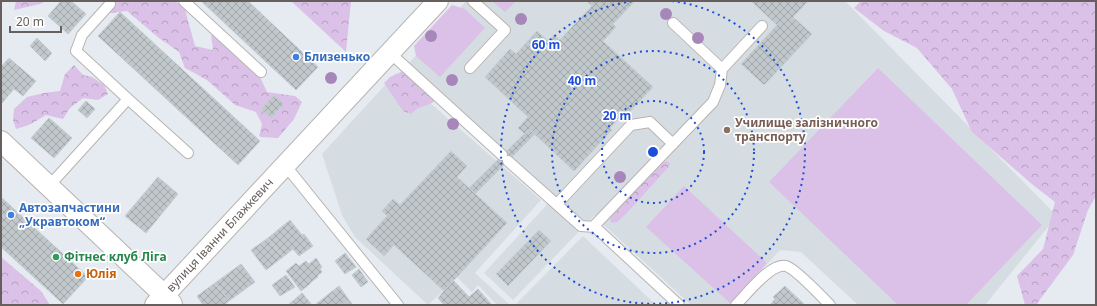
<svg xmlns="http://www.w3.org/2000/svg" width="1097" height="306" font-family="'Noto Sans',sans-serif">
<defs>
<pattern id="forest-crowns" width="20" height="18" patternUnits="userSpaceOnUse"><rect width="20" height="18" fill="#dbc1e8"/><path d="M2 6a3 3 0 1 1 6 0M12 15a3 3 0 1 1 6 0" fill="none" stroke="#b5a0bf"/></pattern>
<pattern id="building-cross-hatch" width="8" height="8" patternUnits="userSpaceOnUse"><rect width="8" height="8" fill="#c1c8cb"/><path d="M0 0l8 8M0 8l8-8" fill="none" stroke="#a1a6a8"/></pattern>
</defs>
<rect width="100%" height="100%" fill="#e5ebf0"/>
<path fill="#d6dde2" d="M466,1H845L1057,216L985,305H858L801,252L780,250L729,305H691L594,216L513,300L484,273L554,197L409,63Z
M396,73L541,200L475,273L510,305H497L478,285L472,292L457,277L428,305L355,237L342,215L322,154Z
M583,236L656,305H515Z"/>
<path fill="#dbc1e8" d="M492,1H516L505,12Z
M452,5L465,9L485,28L440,77L416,56L414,46Z
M878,68L1042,225L966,305H898L769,182Z
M684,186L767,263L730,303L646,227Z"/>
<path fill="url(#forest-crowns)" d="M16,1H46L40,4L14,10Z
M110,1H174L184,6L195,46L213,50L211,35L223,39L243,48L256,59L260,77L267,92L295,96L302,102L294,119L278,138L261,137L259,136L262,124L256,112L235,105L207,80L185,68L179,52L159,38L127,11L110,13L101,17Z
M291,1H351L346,52Z
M861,1H1096V196L1088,210L1073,255L1036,305H1025L1017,276L1043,249L1055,202L1033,185L972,132L952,89L917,48L884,31L854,8Z
M74,65L83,75L92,77L104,85L108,94L98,100L83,98L70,108L63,119L46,115L29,125L16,129L13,120L14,109L27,97L44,93L60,91L65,74Z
M403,71L436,99L432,103L417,109L411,114L403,111L384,83L390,77Z
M666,161L670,163V165L665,171L626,214L617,222L612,223L610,220L611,215L659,165Z
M1,257L41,291L50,305H1Z"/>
<path fill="url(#building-cross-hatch)" stroke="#c3ced5" d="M61,1H71L86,14L68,34L48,16Z
M201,1H248L318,67L296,90Z
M589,1H635L613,24L616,27L603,41L653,87L621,121L619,118L610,128L612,130L574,171L529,129L525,134L518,128L528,117L485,77L510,49L516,54L537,31L548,41L554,35L560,40L592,6L588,3Z
M751,1H808L793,17L812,34L764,85L741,64L777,25Z
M120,12L260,141L238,165L98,36Z
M37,38L52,53L45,61L30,46Z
M9,58L36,81L23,96L14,89L1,104V67Z
M274,95L284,104L271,118L261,109Z
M86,101L95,109L87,118L78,110Z
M49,118L72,138L54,158L31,138Z
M529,129L535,134L475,194L469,188Z
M451,151L467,166L457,177L507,223L444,291L394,245L384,256L366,239L387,216L382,211L393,199L400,205Z
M158,177L178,194L146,233L125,216Z
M1,197L88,277L63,304L1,247Z
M290,220L302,235L304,234L313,246L299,256L293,249L283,257L268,238Z
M539,230L551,241L508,286L496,274Z
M268,238L283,257L266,270L251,250Z
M345,253L356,267L345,274L335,261Z
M316,258L322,267L320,269L322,272L317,276L318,277L311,282V283L301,291L286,271L296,263L299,266L306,261L309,264Z
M241,264L255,282L229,301L215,283Z
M359,269L368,282L361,287L352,275Z
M286,275L295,287L280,296L272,285Z
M453,280L469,297L478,289L492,305H444L438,298Z
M215,283L229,301L224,305H203L197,296Z
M339,286L349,300L342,305H317L316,304Z
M785,286L805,305H770L775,299L773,297Z
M302,293L312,305H288Z
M349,300L353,305H342Z"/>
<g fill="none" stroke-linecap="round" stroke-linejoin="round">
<g stroke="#b8b3b1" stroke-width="12">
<path id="service" d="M184,1L261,72
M110,4L82,35L76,51L128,99
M673,23L722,69
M390,53L400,62L502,155
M470,68L505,30L473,1
M508,161L581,226L595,227L679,305
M285,165L398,305
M49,186L128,99L188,153
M557,204L631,125L650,122L673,144
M593,227L713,102L720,85L722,69L762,26
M736,305C746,295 771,262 786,266C796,269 821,296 830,305"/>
</g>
<g stroke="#b8b3b1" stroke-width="22">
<path id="minor" d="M1,141L164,295L172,304
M155,305L438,1"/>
</g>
<use href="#service" stroke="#fff" stroke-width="10"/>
<use href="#minor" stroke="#fff" stroke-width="20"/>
</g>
<g fill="#a787ba">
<circle cx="666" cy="14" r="6"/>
<circle cx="521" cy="19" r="6"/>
<circle cx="431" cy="36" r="6"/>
<circle cx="698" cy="38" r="6"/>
<circle cx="331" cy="78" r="6"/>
<circle cx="452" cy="80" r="6"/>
<circle cx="453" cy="124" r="6"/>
<circle cx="620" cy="177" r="6"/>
</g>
<g fill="none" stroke="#1d4ed8" stroke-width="2" stroke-dasharray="2 4">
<circle cx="653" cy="152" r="51"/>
<circle cx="653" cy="152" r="101"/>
<path d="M672 1A152 152 0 1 1 634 1"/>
</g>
<g fill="#3f7fe0" stroke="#fff" stroke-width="1.5">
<circle cx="296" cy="57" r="4"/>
<circle cx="11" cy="215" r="4"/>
</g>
<circle fill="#8d6e63" stroke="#fff" stroke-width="1.5" cx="727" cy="130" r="4"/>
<circle fill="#2e9e5b" stroke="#fff" stroke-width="1.5" cx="56" cy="257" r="4"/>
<circle fill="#e8710a" stroke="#fff" stroke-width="1.5" cx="78" cy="274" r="4"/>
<g text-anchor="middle" stroke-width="3.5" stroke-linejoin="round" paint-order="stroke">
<g font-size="12" font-weight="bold" fill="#366cbe" stroke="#fff" text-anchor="start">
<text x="304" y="61">Близенько</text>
<text x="19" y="212">Автозапчастини<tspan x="19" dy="14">„Укравтоком“</tspan></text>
</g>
<g font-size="12" font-weight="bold" fill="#785e54" stroke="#fff" text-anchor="start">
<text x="735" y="127">Училище залізничного<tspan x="735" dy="14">транспорту</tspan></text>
</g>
<g font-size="12" fill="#665f5d" stroke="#fff">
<text transform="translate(220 235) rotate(-47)" y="4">вулиця Іванни Блажкевич</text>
</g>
<g font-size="12" font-weight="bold" fill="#27864d" stroke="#fff" text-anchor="start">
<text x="64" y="261">Фітнес клуб Ліга</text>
</g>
<g font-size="12" font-weight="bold" fill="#c56008" stroke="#fff" text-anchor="start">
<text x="86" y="278">Юлія</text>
</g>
</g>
<circle cx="653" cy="152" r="6" fill="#1d4ed8" stroke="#fff" stroke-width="2"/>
<g font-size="12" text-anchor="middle" font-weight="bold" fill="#1d4ed8" stroke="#fff" stroke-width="3.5" stroke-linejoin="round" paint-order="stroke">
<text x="546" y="49">60 m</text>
<text x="582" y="85">40 m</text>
<text x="617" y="120">20 m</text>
</g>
<rect width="1097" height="306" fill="none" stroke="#665f5d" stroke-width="4"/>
<path d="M10 26v6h51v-6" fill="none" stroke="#665f5d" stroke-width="2"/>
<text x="16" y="26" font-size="12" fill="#665f5d" stroke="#ffffff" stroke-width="3" paint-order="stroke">20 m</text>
</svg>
